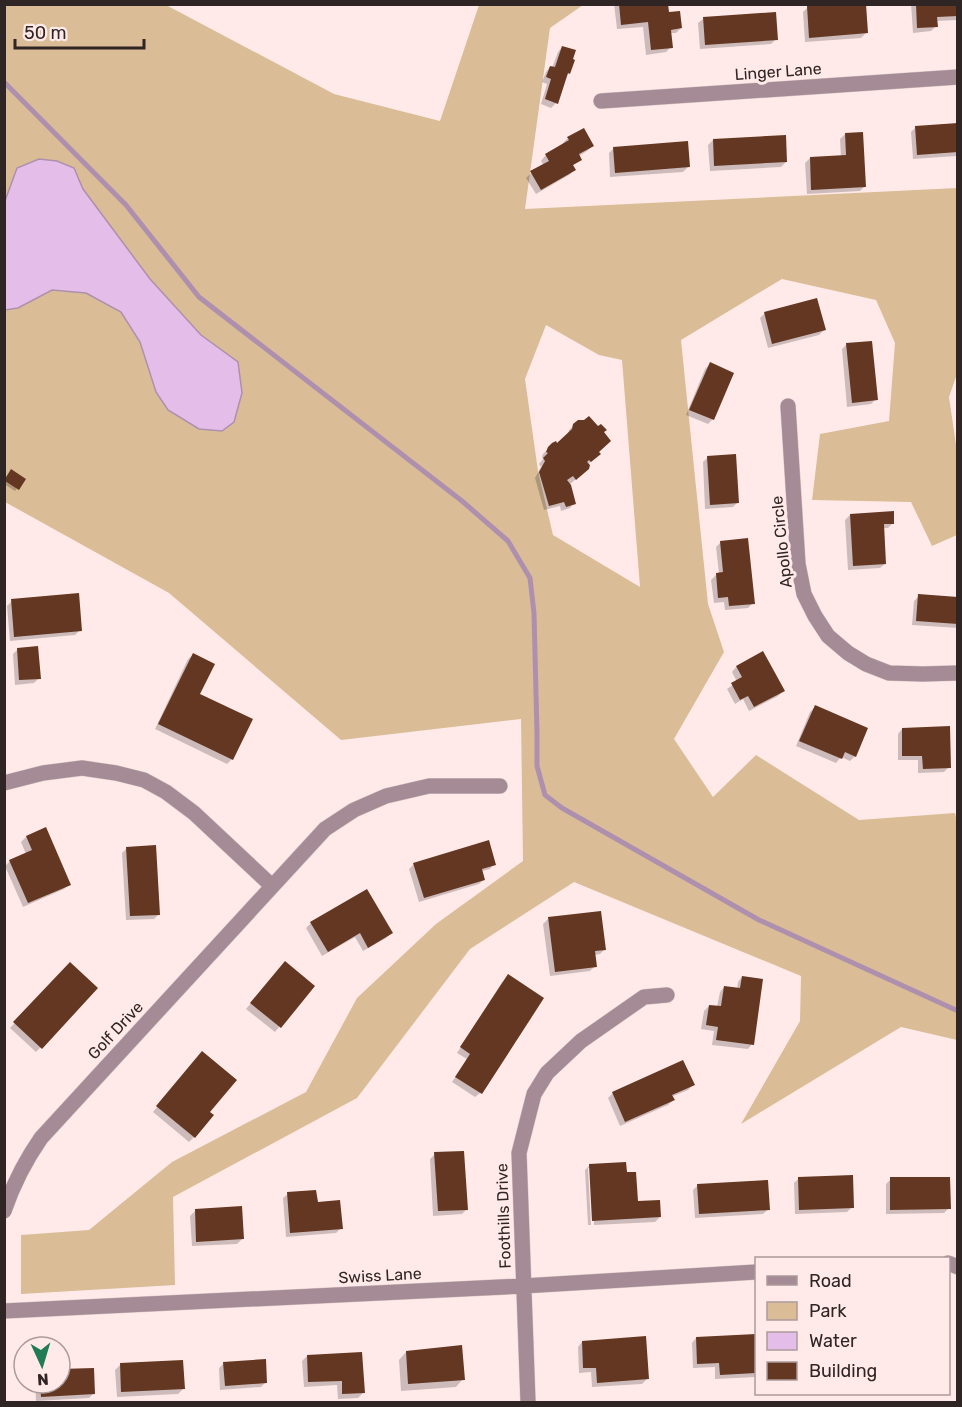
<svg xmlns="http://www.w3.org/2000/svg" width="962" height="1407" font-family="Rubik,sans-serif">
<rect width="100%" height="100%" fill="#ffeae9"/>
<path fill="#dabd97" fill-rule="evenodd" d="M5,5H166L334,94L440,121L479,5H583L550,28L525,209L957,188L958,371L949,397L958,458L957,535L932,546L911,502L812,500L820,434L889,421L895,343L876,300L782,279L681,340L708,604L724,652L674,739L713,797L756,755L859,820L955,813L958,827L957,1040L901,1027L741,1124L800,1021L801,976L574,882L470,949L357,1098L173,1197L175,1285L21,1294V1235L89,1230L172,1162L306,1092L357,998L436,924L523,861L521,719L341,740L169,593L5,502ZM546,325L599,355L622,360L640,587L553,535L538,471L525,379Z"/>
<path fill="#e4bee9" stroke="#ae90ae" stroke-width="1.5" d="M39,159L57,161L74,168L83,189L150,279L201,335L238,362L242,393L234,422L222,431L199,429L168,410L156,392L140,342L121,312L86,293L52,290L18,308L5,310V201L17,168Z"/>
<path fill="#0003" d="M614,4H667L668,14L681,28L676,33H670L671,47L666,52L646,55L643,27L617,29Z
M911,4H958V20L936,21V26L931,31L913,33Z
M808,7L866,33L861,38L805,42L803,12Z
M703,19L776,39L771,44L700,49L698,23Z
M562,47L569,73L565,77L556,103L551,108L541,104L547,84L542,82L546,72L550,67L552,68L558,52Z
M958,125V155L956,156L913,159L911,132L916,127Z
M845,134L865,186L860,191L807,194L805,163L810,158L841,157L840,139Z
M568,138L592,146L587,151L579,156L581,159L572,166L574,170L569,175L536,194L526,178L531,173L544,166L541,161L545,156L564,145L563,143Z
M713,140L786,162L781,167L710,171L708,145Z
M614,148L688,167L683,172L610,177L609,153Z
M765,313L824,330L819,335L768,348L760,318Z
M847,344L876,399L871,404L847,407L842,349Z
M710,364L713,419L708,424L686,415L705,369Z
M574,425L602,432L597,452L594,459L587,465L582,474L569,485L574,503L570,508L561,511L560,506L544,510L535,478L541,467L539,464L543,459L542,457L543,454L552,445H557L568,435L569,430Z
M708,457L738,502L733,507L705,509L703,462Z
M9,473L24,479L15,491L4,484V480Z
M850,515L893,523L888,528H883L885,564L880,568L848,570L845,520Z
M721,542L753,603L748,608L725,610L724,602L714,603L711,580L716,575L719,574L716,547Z
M919,596L958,598V628L912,625L914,601Z
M12,601L80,630L75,635L10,641L7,606Z
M18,649L39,678L34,683L15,685L13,654Z
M763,653L783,691L778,696L749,711L743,699L735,704L727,689L737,682L732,672L736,667Z
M193,655L198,694L232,759L227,764L155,729L188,659Z
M815,707L855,756L850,761L841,757L836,763L796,746L810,712Z
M902,729L949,767L944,772L918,773V760H898V734Z
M45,829L69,884L64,889L23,907L5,866L10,861L26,854L21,842L26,837Z
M127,848L159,914L154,919L126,920L122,853Z
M414,864H494L490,869L482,871L484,879L479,884L419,902L409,869Z
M548,919L605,949L600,954L594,955L595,966L590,971L550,976L543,924Z
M311,923L391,933L386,938L363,951L355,937L322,956L306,928Z
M70,964L96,988L36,1052L10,1028Z
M280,968L313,986L275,1032L246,1009Z
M742,977L752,1044L748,1049L712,1045L714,1031L701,1029L704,1011L709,1006L717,1007L720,992L724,987L737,989L738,982Z
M503,981L480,1093L475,1097L452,1082L467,1059L457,1053Z
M197,1058L208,1113L194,1137L189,1142L153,1112Z
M693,1085L688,1090L671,1097L673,1100L668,1105L620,1126L608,1098L613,1093Z
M435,1154L467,1209L462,1214L433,1216L430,1159Z
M590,1165L625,1174L636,1203L660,1217L655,1222L594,1225L591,1168H588L591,1225H588L585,1170Z
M799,1178L852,1207L847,1212L795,1214L794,1183Z
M891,1179L949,1208L944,1213L886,1214V1184Z
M698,1185L768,1209L763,1214L695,1218L693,1190Z
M288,1194L316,1204L341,1228L336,1233L286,1237L283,1198Z
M195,1211L242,1239L237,1244L192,1246L190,1216Z
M756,1335V1377L715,1379V1367L693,1368L692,1343L696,1338Z
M582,1342L647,1379L642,1384L592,1387L591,1372L579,1373L578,1347Z
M406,1352L463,1379L456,1387L401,1391L399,1360Z
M307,1356L363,1393L358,1398L338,1399L337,1385L304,1387L302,1361Z
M224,1363L266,1382L261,1387L220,1390L219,1368Z
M120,1365L183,1389L178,1394L117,1397L115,1370Z
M60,1371L94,1393L89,1398L36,1401L35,1383H60Z"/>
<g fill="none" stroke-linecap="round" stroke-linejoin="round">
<path stroke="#ae90ae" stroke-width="5" d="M4,82L126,205L199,297L462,501L508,541L530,578L534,613L537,733V766L545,795L562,808L759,920L958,1011"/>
</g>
<path fill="#633721" d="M619,4H668L669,12L680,11L682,28L671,30L673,48L651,50L648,22L621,25Z
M825,4H866L868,33L809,38L807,6Z
M916,4H958V16L937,17L938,27L917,28Z
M776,12L778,40L705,45L703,17Z
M562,46L576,50L573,59L575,60L570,74L568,73L558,104L545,99L551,79L546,77L550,66L555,67Z
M958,123V152L917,155L915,126Z
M584,128L594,146L579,154L582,160L573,165L576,170L541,190L530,171L549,161L545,154L569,140L567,137Z
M863,132L866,187L811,190L810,157L846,155L845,133Z
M786,135L787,162L714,166L713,139Z
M688,141L690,167L615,173L613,147Z
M817,298L826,330L772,344L764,312Z
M872,341L878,400L852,403L846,343Z
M710,362L734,373L714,420L689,410Z
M589,416L598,426L601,424L607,430L604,432L611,441L599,452L601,454L591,462L589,460L587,462L590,465L589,469L576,480L573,476L567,480L571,485L576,504L566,507L564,502L549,506L539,472L545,461L543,458L548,453L546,452L548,447L552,443L556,441L557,443L572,429L573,424L578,420H584Z
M736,454L739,503L710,505L707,456Z
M11,469L26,479L19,490L5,481V479Z
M894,511V524H884L886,564L853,566L850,514Z
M748,538L755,604L729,606L728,597L718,598L716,573L723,572L720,541Z
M79,593L82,631L14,637L11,599Z
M918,594L958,597V624L916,621Z
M38,646L41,679L19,680L17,648Z
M763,651L785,691L754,707L748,696L740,700L731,683L742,677L736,666Z
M193,653L215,664L200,694L253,719L233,760L158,724Z
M815,705L868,728L856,757L845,752L842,759L799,741Z
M950,726L951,768L923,769L922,756H902V728Z
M46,827L71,885L28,903L9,860L32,850L26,836Z
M489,840L496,865L482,869L485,880L424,898L413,863Z
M156,845L160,915L130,916L126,847Z
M367,889L393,933L368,948L360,933L328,952L310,922Z
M601,911L606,950L595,951L597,967L555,972L548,917Z
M285,961L315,986L281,1028L250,1003Z
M70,962L98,988L42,1049L13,1022Z
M508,974L544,998L482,1094L455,1077L470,1054L460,1047Z
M742,976L763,979L754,1045L716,1040L718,1027L706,1025L709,1005L721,1006L724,986L740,988Z
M202,1051L237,1080L210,1112L214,1115L195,1138L156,1106Z
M683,1060L695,1085L672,1095L675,1100L625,1122L612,1092Z
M464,1151L468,1210L438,1211L434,1152Z
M626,1162L627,1172H636L638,1201L660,1200L661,1217L592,1221L589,1164Z
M853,1175L854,1208L799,1210L798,1177Z
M890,1177H950L951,1209L890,1210Z
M768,1180L770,1210L699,1214L697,1184Z
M316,1190L318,1202L340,1200L343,1229L290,1233L287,1192Z
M242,1206L244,1239L196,1242L195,1209Z
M756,1334V1373L720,1375L719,1363L697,1364L696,1337Z
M646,1336L649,1379L597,1383L596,1368H583L582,1341Z
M462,1345L465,1380L408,1384L406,1351Z
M362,1352L365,1393L342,1394V1381L308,1382L307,1355Z
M266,1359L267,1383L225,1386L223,1362Z
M183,1360L185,1389L121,1392L120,1363Z
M94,1368L95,1394L41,1397L40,1383H60V1369Z"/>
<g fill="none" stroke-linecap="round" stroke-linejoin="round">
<g stroke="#dac7c6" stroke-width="16">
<path id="minor" d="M601,101L958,77
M788,406L798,564L804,594L815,616L828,636L848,653L866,664L889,673L923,674L958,673
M4,783L43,773L82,768L116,773L144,780L166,792L194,813L272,886
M4,1211C13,1185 25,1161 41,1138L325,829L354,810L386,796L429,786H500
M948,1263L958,1267
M4,1311L523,1286L756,1272
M528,1402L519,1153L534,1094L547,1073L581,1041L644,997L667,995"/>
</g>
<use href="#minor" stroke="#a48b96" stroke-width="15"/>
</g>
<g text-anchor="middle" stroke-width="6" stroke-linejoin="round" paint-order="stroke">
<g font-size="16" fill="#2f2525" stroke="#ffeae9">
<text transform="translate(778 71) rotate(-4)" y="6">Linger Lane</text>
<text transform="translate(781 542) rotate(-96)" y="6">Apollo Circle</text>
<text transform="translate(115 1030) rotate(-47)" y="6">Golf Drive</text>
<text transform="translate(503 1216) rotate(-92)" y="6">Foothills Drive</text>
<text transform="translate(380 1275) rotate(-3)" y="6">Swiss Lane</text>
</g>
</g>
<rect width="962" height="1407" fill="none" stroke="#2f2525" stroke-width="12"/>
<rect x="755" y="1257" width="195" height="138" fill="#ffeae9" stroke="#ac9b9b" stroke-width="1.5"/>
<rect x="767" y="1276" width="30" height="9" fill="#a48b96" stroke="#ac9b9b" stroke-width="1.5"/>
<text x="809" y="1287" font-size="18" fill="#2f2525">Road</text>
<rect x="767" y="1302" width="30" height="18" fill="#dabd97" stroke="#ac9b9b" stroke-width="1.5"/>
<text x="809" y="1317" font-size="18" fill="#2f2525">Park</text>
<rect x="767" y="1332" width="30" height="18" fill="#e4bee9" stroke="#ac9b9b" stroke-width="1.5"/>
<text x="809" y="1347" font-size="18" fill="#2f2525">Water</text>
<rect x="767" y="1362" width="30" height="18" fill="#633721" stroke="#ac9b9b" stroke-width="1.5"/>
<text x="809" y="1377" font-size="18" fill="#2f2525">Building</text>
<g transform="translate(42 1365) rotate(176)"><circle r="28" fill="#ffeae9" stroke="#ac9b9b" stroke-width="1.5"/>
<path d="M0-4.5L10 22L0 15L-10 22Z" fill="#207d53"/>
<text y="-9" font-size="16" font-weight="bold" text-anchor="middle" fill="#2f2525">N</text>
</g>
<path d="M15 39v9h129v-9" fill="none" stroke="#2f2525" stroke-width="3"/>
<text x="24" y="39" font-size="18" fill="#2f2525" stroke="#ffeae9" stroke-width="4.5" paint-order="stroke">50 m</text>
</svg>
